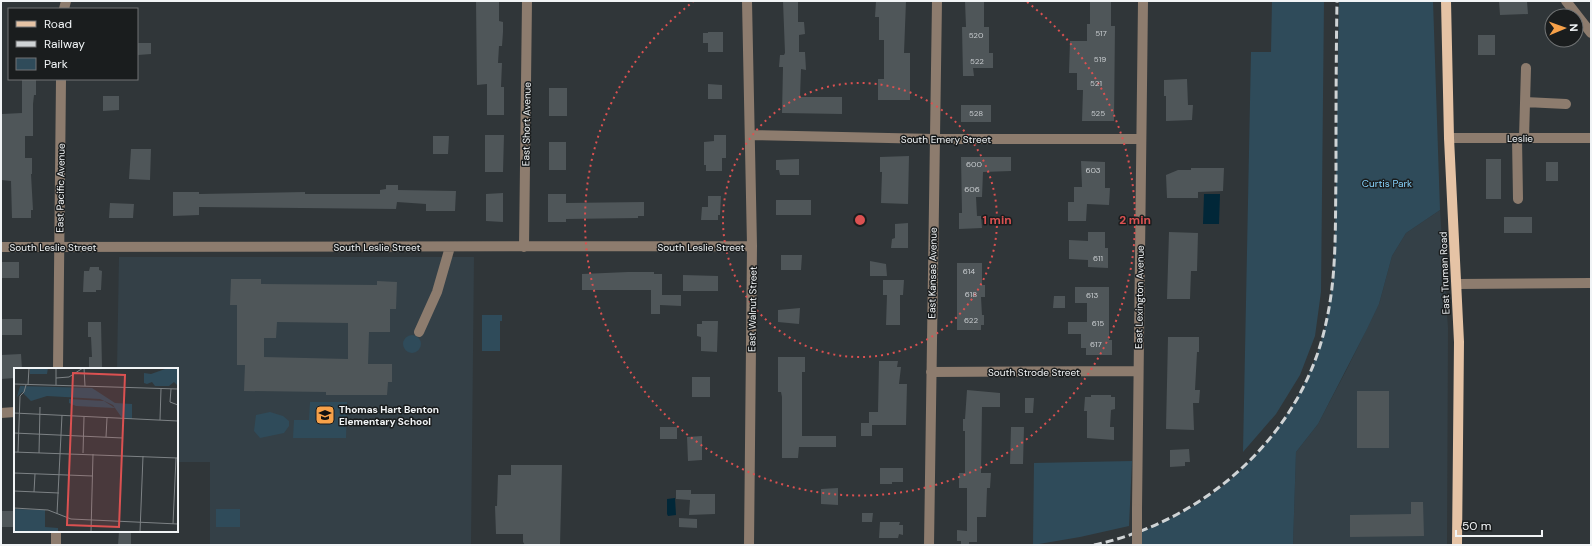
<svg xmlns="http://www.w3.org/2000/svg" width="1592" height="546" font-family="'DM Sans',sans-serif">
<rect width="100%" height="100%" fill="#303639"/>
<path fill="#344047" d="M1440,210L1448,328L1447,545H1293L1296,452L1318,424L1347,369L1379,304L1392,256L1406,233Z
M119,257H474L471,545H210V462H177V369H117Z"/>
<path fill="#2f4b5a" d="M1272,1H1324L1321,292L1315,336L1300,375L1276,414L1243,452L1251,52H1271Z
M1339,1H1433L1440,210L1406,233L1392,256L1379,304L1367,329L1318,424L1296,452L1293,545H1137V534C1161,523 1184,513 1206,498C1264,460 1311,391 1326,323C1336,277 1335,228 1336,181C1337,121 1338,61 1339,1Z
M482,315H502V321H500V351H482Z
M403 344a9 9 0 1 1 18 0a9 9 0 1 1-18 0Z
M310,402H347L346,438H293L294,420H309Z
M270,412L283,416L289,421V426L284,433L260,438L254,431L256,415Z
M1132,461L1129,526L1080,537L1033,545L1034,463Z
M216,509H240V527H216Z"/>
<path fill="#012738" d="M1204,194H1220L1219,224H1203Z
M675,498L676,515L668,516L667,514V499Z"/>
<path fill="#4f5659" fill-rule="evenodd" d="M476,1H499V21L503,22V32L502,46H499L498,63H502L501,87H504V115H487V84L477,85Z
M783,1H798V22H804L805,34L799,35V52H805L806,70L801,69L800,97H842V114L782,113L783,67H779L780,55H784L785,53Z
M876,1H906L904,53H910V100H878V79H884V40H879V17H875Z
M965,1H984V27H989V53H993V68H973L974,76H963L962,27H966Z
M1090,1H1111V26H1115L1114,121H1082L1083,90H1077V73H1069L1070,41H1087V24H1090Z
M1499,1H1527L1528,14L1500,15Z
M708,32H723V52H708V43H703V33H708Z
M1478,35H1495V55H1478Z
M138,43H151V54L138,55Z
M22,79H36V95H34L33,104V136H25V158H32V174H31L33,210H31V218H12L11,181L1,180L2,114L22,113Z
M1187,79L1188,105H1193L1192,120L1166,121V96H1164V80Z
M708,84L722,85V99H708Z
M549,88H567V116H549Z
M103,96H119V110L103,111Z
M961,105H991V122H961Z
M485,135H504L503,172H485Z
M714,135H726V158H722V171H706V165H704V142L714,141Z
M433,136H449L448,154H433Z
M549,142H566V170H549Z
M131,149H151L150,180L129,179Z
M909,156L908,204L881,203L882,172H880V157Z
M961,157H1011V171L983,172L982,197H976L977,216H981L982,228L959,229V213H962Z
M799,159V175H780L779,170H776V160Z
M1486,159H1501V199H1486Z
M1081,161L1105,162V188H1110L1109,205L1087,204L1086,221H1068V202H1074V187H1082Z
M1546,162H1558V181H1546Z
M1191,168H1224L1223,191L1198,192V198H1167L1166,175L1178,170H1191Z
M386,185H398V190L456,191L455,211H426V204L397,202L396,209L199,207V215L173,216V192H199V194L305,192V194H380V190L386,189Z
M503,193V222L486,221V194Z
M548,194H566V203L644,202V216H638V218L566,219V222H548Z
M708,196H721L720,215H718V220H701L702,207H708Z
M776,200H811V215H776Z
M110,203L134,204L133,218H109Z
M1504,217H1532V233H1504Z
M908,223V248H891L892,239L895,238V224Z
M1088,232H1105V248H1108V268L1088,267V260L1069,259V240L1088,241Z
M1169,232L1198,233L1197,271H1191L1190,299H1167Z
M781,255H802L801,270H781Z
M870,261L886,264L887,276H870Z
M1,262H19V278H1Z
M957,263H982V285H985V297H981L982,315H984V325H981V330H957Z
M90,267H99V270L102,271L101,290H96V292H83L84,271H89Z
M628,272H654V274H662V295H681V306L660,305V314H651V290H582V274Z
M683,275L718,276V291H683Z
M231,279H261V284L377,285V281L397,282L396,309H390V332H369L368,364H392V382H388L387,395H326V392L244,391L245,365H237V305H230ZM277,322L348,323V359L264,357V338H276Z
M883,280H904L903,295H900V325H886L887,295H883Z
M1075,287H1109V340H1112V355H1086V348H1081V334H1068V322H1087V303H1075Z
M1054,296H1065V308H1053Z
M800,308L799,324L778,322V310Z
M1,319H22V335H2Z
M702,321H718L717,352L701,351V337L697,336V324H702Z
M88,322H101L102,367H89V357H92L91,337H88Z
M1168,337H1199V352H1197L1195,390H1200L1199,403H1193L1194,430L1166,429Z
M21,354L22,369H15V378L1,379V355Z
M778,357H805V372H802V436H836V447H799L798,458H782V397L781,392H778Z
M879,361H898L897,367H901L899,384H907L906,425H872V436H861V423H869V412H878Z
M692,377H710V397H692Z
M967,390L1000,393V407H982L981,473H991L990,488H987L986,517H977V542H969V545H961V541H957V530L967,531V488H959V473H965V431H963V419H965Z
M1357,391H1389V448H1357Z
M1091,395H1111V397H1115V409L1111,410L1110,427H1114V440L1087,438V411H1084L1085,397H1091Z
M1025,398H1034L1033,413H1025Z
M660,427H677V439H660Z
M1011,427H1024L1023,464H1010Z
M702,436V460L688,461L687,437Z
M1189,449L1190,462H1185V466L1170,467V450Z
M511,465H562L560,545H525L523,542V534H496L495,506H497L498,475H511Z
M880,468H903V482H892V484H880Z
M838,488V505L821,504V489Z
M676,490H691V494H715V514L689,515L690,500L676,499Z
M1411,502H1423L1424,536L1350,537V515L1411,514Z
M1,511H15V527H1Z
M862,513H873L872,522H862Z
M679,518L697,519V528L679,527Z
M880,522H900L899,525H903V535L899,534L898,538H879Z
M119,531H131V545H118Z"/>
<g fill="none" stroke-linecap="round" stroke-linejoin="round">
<path stroke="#8d7c6e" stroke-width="10" d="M747,1L752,246L749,545
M1566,1L1591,33
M64,9L66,1
M1525,102L1566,104
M750,135L934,139H1141
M1449,138H1591
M1517,138L1518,199
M1524,138L1526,68
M1,247L752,246
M524,247L527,1
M1457,284L1591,283
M419,332L437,292L450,247
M58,369L61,79
M931,372L1138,371
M1,413L15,412
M1137,509L1143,1
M56,545V531
M929,545L937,1"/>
<path stroke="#e5c3a5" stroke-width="10" d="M1446,1L1449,138L1459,342L1457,545"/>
<path stroke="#cfd3d5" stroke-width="3" stroke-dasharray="8 4" stroke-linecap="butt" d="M1094,545C1205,521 1302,436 1326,323C1337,275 1335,226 1336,177C1336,119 1336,60 1337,1"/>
<path stroke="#8d7c6e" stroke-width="10" d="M1137,545V509"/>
</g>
<g fill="none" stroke="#db5151" stroke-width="2" stroke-dasharray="2 4">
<circle cx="860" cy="220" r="137"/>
<path d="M1027 2A275 275 0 1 1 693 2"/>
</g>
<defs>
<g id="school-square" transform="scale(1)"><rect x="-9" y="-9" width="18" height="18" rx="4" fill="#f7a149" stroke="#1a1d1e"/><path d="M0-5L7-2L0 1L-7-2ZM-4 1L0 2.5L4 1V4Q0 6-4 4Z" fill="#111"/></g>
</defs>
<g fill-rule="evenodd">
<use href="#school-square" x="325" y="415"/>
</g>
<g text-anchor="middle" stroke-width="3" stroke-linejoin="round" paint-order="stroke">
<g font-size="8" fill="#c8cccf">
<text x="1101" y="36">517</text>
<text x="976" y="38">520</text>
<text x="1100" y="62">519</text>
<text x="977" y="64">522</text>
<text x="1096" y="86">521</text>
<text x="976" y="116">528</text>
<text x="1098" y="116">525</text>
<text x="974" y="167">600</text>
<text x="1093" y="173">603</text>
<text x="972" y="192">606</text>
<text x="1098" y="261">611</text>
<text x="969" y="274">614</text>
<text x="971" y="297">618</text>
<text x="1092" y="298">613</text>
<text x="971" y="323">622</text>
<text x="1098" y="326">615</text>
<text x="1096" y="347">617</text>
</g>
<g font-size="10" fill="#f1f4f6" stroke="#1a1d1e">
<text transform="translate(526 124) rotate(-89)" y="4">East Short Avenue</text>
<text x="1520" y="142">Leslie</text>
<text x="946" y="143">South Emery Street</text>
<text transform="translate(60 188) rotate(-89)" y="4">East Pacific Avenue</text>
<text x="53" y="251">South Leslie Street</text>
<text x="377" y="251">South Leslie Street</text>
<text x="701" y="251">South Leslie Street</text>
<text transform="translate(932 273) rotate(-89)" y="4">East Kansas Avenue</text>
<text transform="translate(1444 273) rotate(-92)" y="4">East Truman Road</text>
<text transform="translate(1139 297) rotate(-89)" y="4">East Lexington Avenue</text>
<text transform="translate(752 309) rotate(-89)" y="4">East Walnut Street</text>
<text x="1034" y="376">South Strode Street</text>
</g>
<g font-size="10" fill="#89d5ff" stroke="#1a1d1e">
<text x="1387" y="187">Curtis Park</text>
</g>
<g font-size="10" font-weight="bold" fill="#f1f4f6" stroke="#1a1d1e" text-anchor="start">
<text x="339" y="413">Thomas Hart Benton<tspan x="339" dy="12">Elementary School</tspan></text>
</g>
</g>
<g transform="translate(14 368)">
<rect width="164" height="164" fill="#303639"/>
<path d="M16,0H34L33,6H16ZM154,0H164V18L160,14L155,18H141L138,14L133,16L130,15V5L137,6ZM6,18L78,20L101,35L118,36V51L108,50L99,37L86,31L33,28L17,33L8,24L3,29ZM55,31L90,33L101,40L62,38L55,35ZM0,141L31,142V159L44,160V164H0Z" fill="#2f4b5a"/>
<path fill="none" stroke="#7d8285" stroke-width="1" d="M70,0L71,18M42,10L55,9L69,0M0,16L164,21M14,17L15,0M42,17V0M157,21L156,34L164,37M0,45L164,53M0,49V15M146,52L147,21M0,65L109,70M92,69L93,50M0,84L164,90M4,84L6,28L10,24L12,17M25,85L26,39M69,85L70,49M0,105L79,108M0,123L45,125M20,124L21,106M0,140L34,142L57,151L164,156M43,146L48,47M159,156L162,90M77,164L79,86M126,164L129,88"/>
<path fill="#db5151" fill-opacity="0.15" stroke="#db5151" stroke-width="2" d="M59,5L111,7L105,159L53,157Z"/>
<rect width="164" height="164" fill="none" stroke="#f1f4f6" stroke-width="2"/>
</g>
<circle cx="860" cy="220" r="6" fill="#db5151" stroke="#1a1d1e" stroke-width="2"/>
<g font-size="12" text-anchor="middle" font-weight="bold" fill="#db5151" stroke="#1a1d1e" stroke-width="3" stroke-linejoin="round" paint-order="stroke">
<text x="997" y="224">1 min</text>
<text x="1135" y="224">2 min</text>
</g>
<rect width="1592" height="546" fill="none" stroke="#f1f4f6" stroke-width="4"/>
<rect x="8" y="8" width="130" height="72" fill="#1a1d1e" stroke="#707374"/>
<rect x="16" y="21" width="20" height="6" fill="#e5c3a5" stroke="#707374"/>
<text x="44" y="28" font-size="12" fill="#f1f4f6">Road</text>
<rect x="16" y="41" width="20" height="6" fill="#cfd3d5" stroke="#707374"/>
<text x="44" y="48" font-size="12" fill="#f1f4f6">Railway</text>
<rect x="16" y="58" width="20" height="12" fill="#2f4b5a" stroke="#707374"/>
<text x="44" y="68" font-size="12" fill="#f1f4f6">Park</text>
<g transform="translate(1564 28) rotate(88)"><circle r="19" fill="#1a1d1e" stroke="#707374"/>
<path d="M0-3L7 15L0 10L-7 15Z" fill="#f7a149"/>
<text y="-6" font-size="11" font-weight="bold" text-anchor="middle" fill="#f1f4f6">N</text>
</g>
<path d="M1456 530v6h86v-6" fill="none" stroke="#f1f4f6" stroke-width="2"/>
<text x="1462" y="530" font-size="12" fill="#f1f4f6" stroke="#1a1d1e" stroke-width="3" paint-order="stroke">50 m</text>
</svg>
